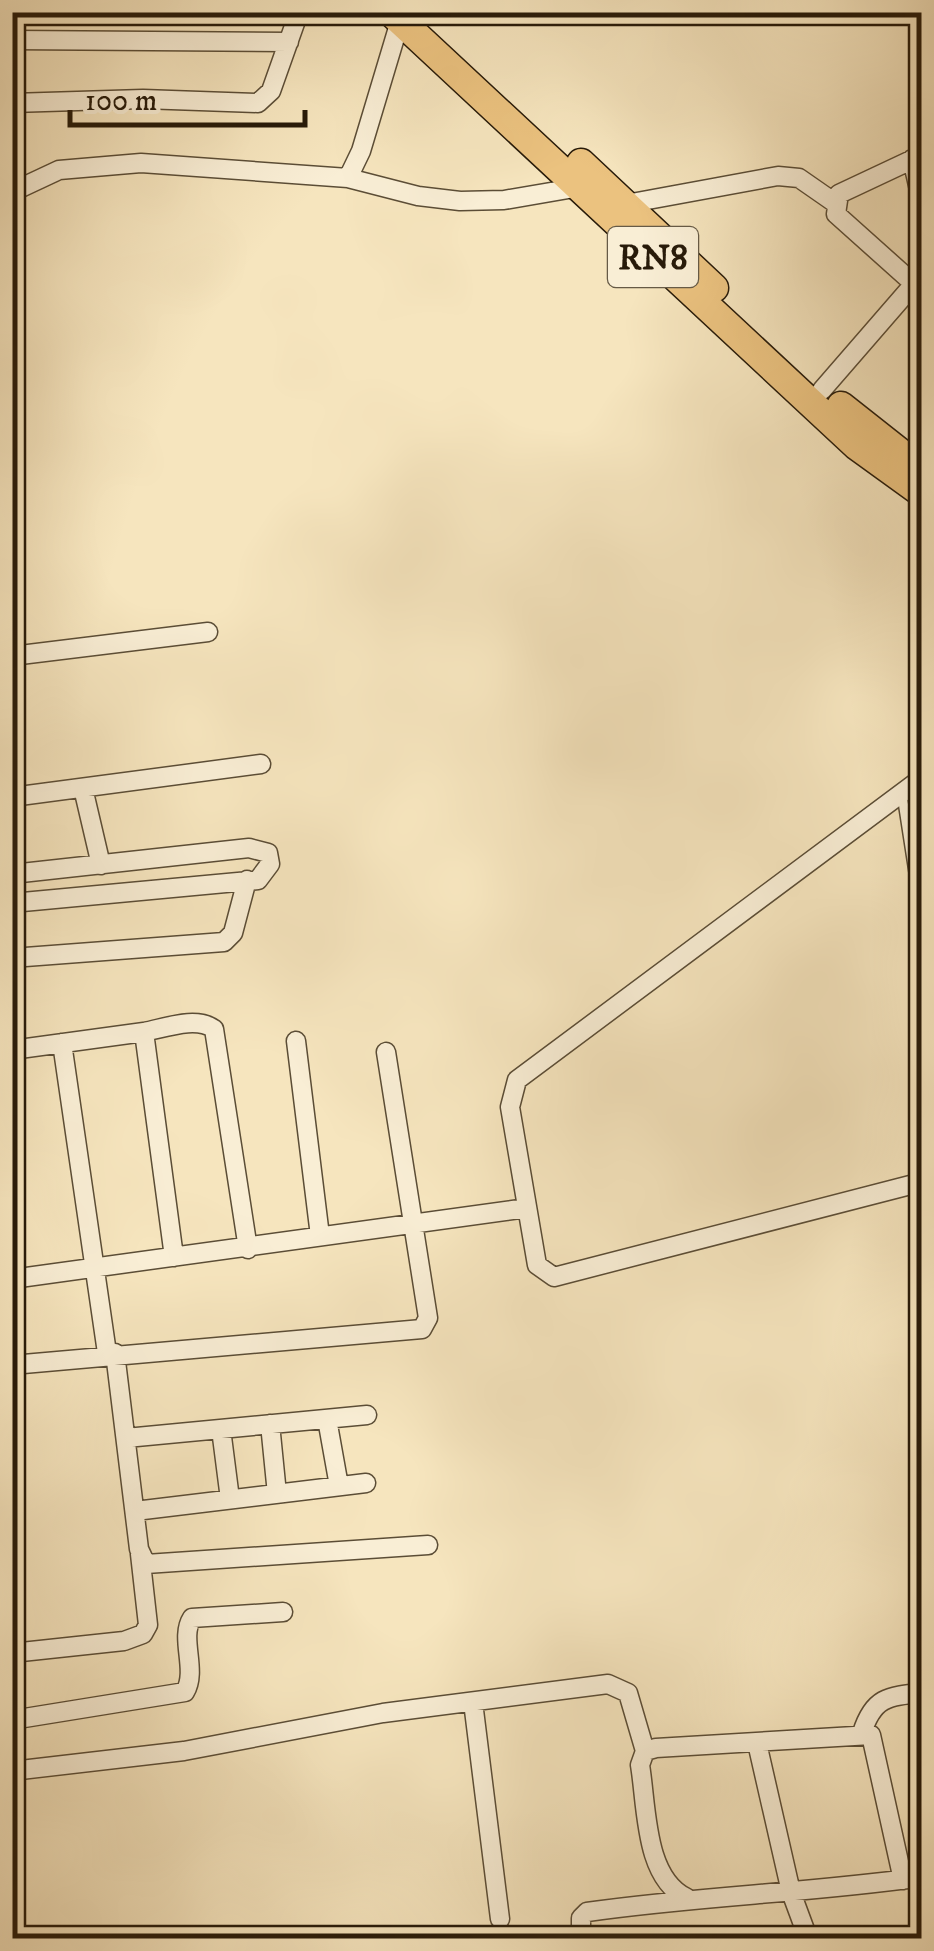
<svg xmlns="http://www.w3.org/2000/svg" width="934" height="1951" font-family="'IM FELL DW Pica',serif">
<rect width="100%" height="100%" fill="#f6e5be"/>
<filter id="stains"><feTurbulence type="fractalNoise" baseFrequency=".002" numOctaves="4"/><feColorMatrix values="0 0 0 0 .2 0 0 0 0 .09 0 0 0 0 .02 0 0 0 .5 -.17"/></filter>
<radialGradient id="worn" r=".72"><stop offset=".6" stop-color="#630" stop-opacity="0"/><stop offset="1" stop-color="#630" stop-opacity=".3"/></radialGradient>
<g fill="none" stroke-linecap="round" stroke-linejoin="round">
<g stroke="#5b4d36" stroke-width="12">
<path id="lane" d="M902,795L922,924"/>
</g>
<g stroke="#5b4d36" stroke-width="21">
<path id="street" d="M12,40L289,42
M12,103L143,99L258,103L271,91L299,12
M922,155L839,194L836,214L922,291
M912,159L922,203
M348,178L361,151L400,21
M12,192L59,170L141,163L348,178L418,196L460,201L504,200L580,187
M626,204L778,176L799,178L835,203
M822,390L920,277
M12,656L208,632
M922,778L517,1080L510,1107L537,1265L554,1277L922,1182
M83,788L101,865
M12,797L261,764
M12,874L249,848L268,853L270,864L258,880L12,903
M12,958L224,942L233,933L247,880
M144,1032C165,1028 196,1016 214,1029L248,1249
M296,1041L320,1236
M62,1043L107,1353
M12,1050L144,1032L174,1257
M12,1279L527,1208
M115,1353L139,1549L146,1564L428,1545
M12,1365L422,1329L428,1318L386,1052
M327,1419L339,1486
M270,1424L277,1494
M221,1429L230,1499
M126,1438L367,1415
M135,1511L366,1483
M12,1653L124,1641L143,1634L148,1625L140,1554
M473,1702L500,1919
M12,1720L185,1692C198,1670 179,1638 192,1618L283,1612
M862,1733C873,1698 887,1696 922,1693
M757,1743L791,1892L808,1938
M12,1771L184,1751L383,1713L608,1684L628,1693L645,1751
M687,1898C644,1878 647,1806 640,1765L645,1751L656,1748L871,1735L903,1880
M581,1938V1918L587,1912C698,1896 810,1893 922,1877"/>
</g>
<g stroke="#271a09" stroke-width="31">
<path id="primary" d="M391,12L857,446L922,493
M581,163L714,288
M841,406L922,470"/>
</g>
<use href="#lane" stroke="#f9eed5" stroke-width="9"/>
<use href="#street" stroke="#f9eed5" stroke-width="18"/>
<use href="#primary" stroke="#ebc27f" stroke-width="28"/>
</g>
<g text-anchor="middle" stroke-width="10" stroke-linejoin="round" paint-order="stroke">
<rect fill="#f9eed5" stroke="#665a46" stroke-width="2.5" x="608" y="227" width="90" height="60" rx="8"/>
<g font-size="35" font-weight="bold" fill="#271a09">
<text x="653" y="269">RN8</text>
</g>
</g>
<rect width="934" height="1951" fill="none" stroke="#f6e5be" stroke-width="50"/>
<rect x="15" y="15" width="904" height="1921" fill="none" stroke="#271a09" stroke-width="5"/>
<rect x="25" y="25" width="884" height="1901" fill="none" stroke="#271a09" stroke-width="2.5"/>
<path d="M70 110v15h235v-15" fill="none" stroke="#271a09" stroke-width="5"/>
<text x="85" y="110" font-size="30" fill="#271a09" stroke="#f9eed5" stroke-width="8" paint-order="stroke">100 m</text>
<rect width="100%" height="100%" filter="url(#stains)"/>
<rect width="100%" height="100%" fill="url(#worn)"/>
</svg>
